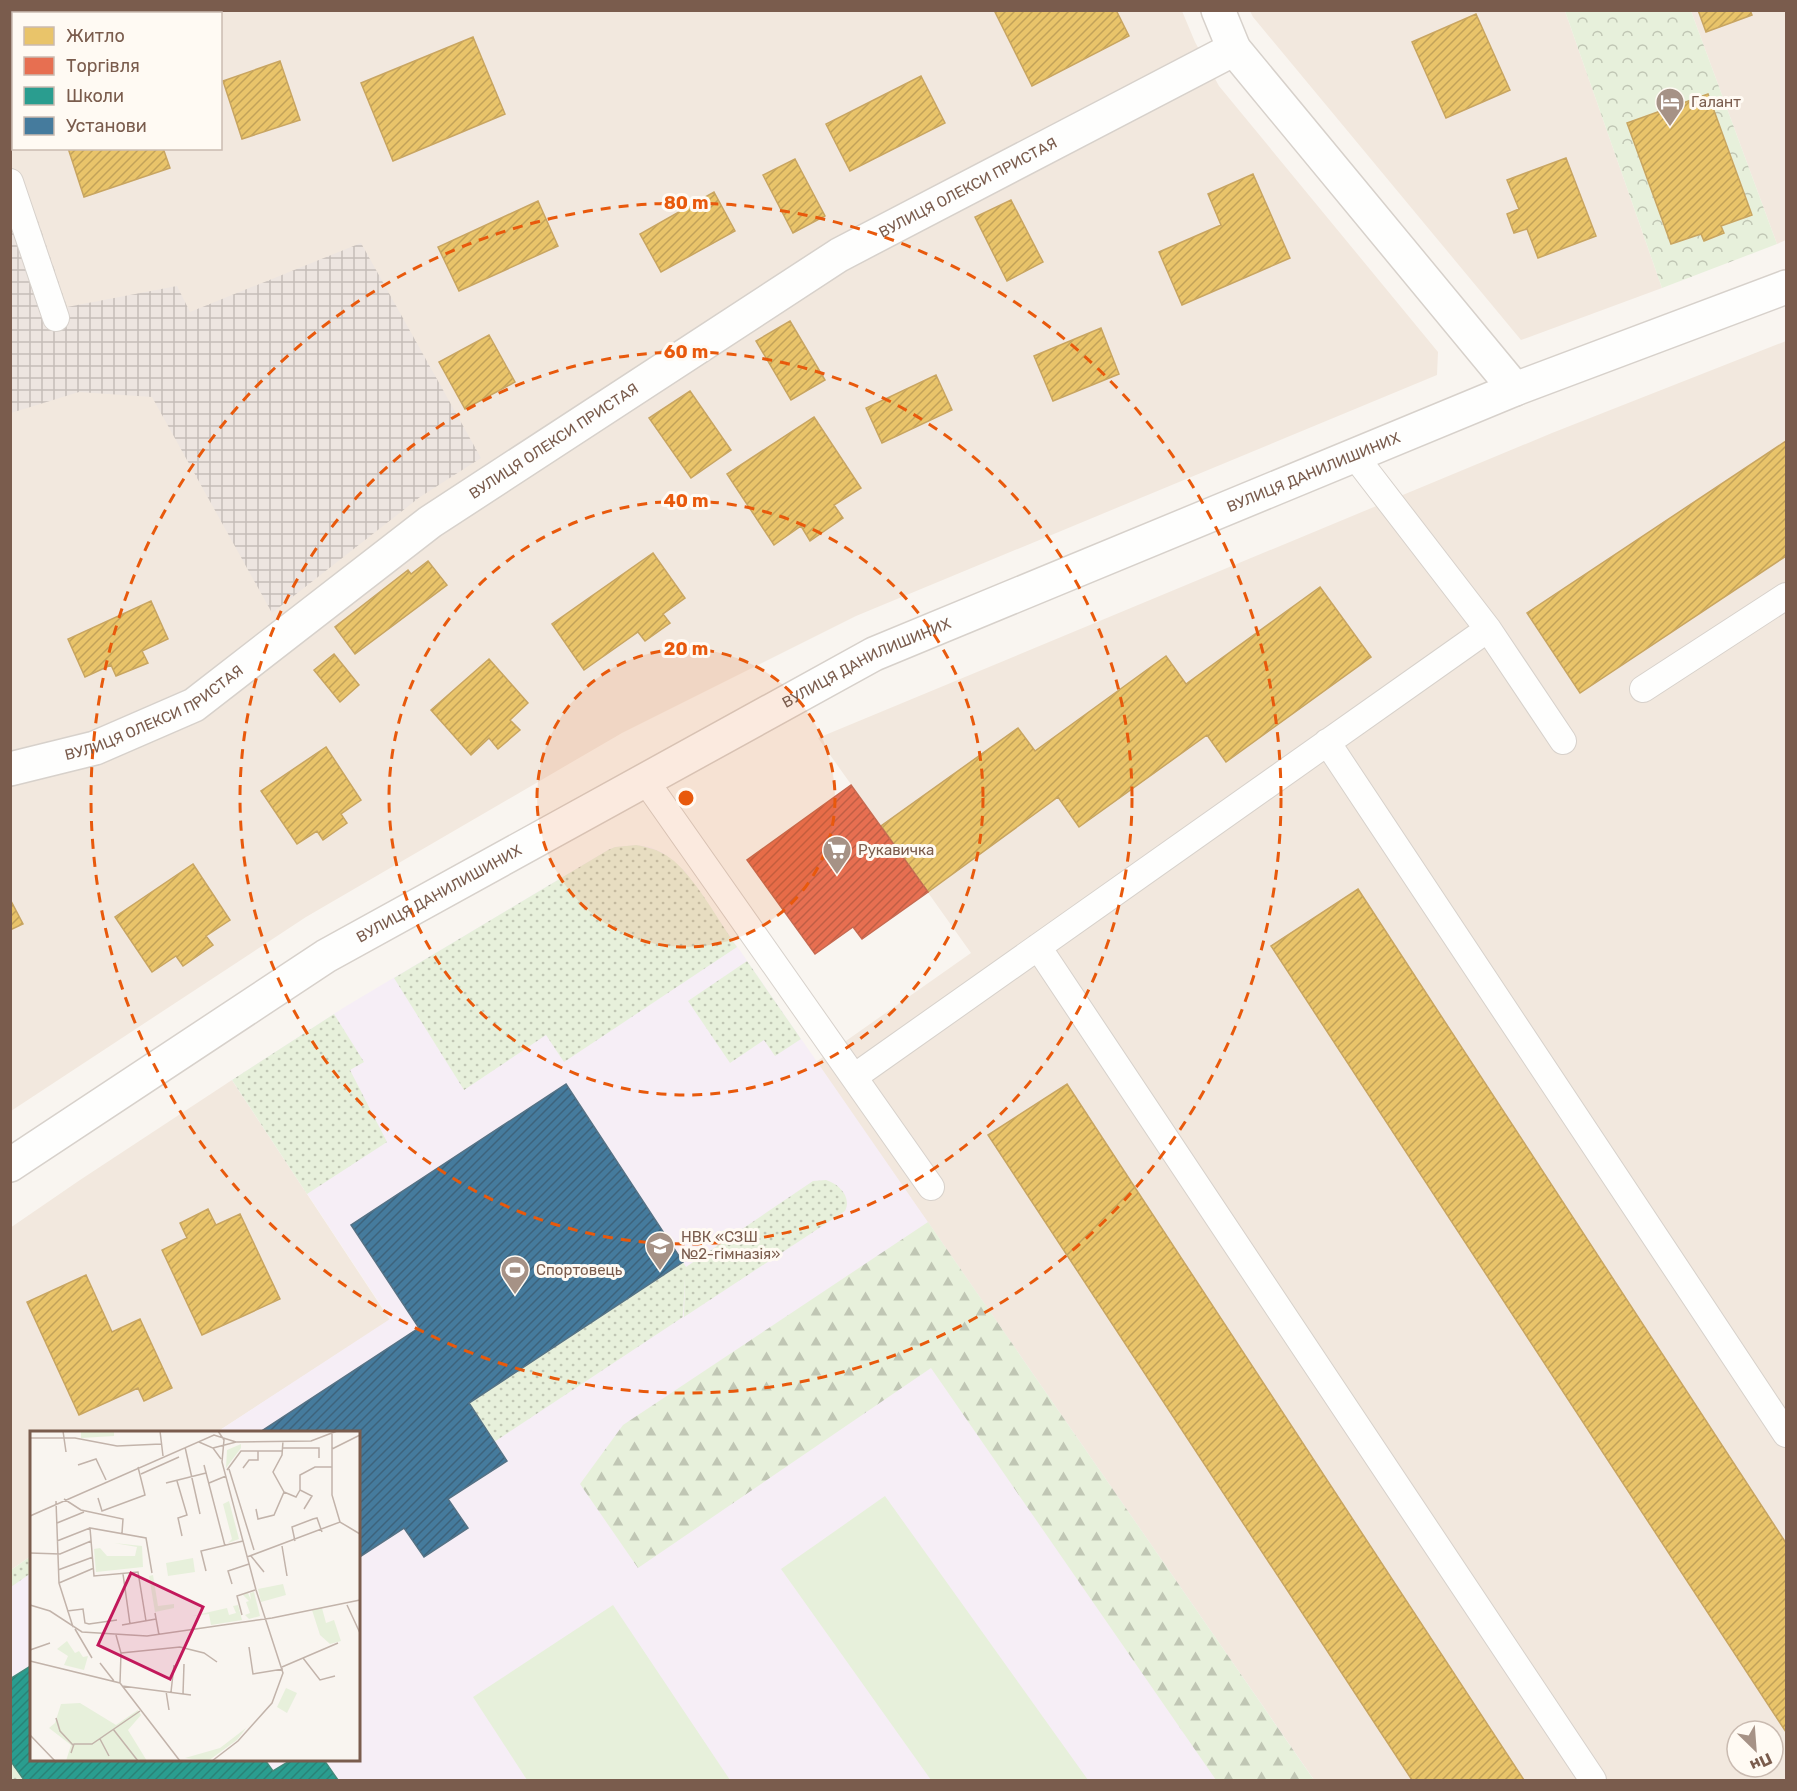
<svg xmlns="http://www.w3.org/2000/svg" width="1797" height="1791" font-family="Rubik,sans-serif">
<defs>
<pattern id="industrial-grid" width="8" height="8" patternUnits="userSpaceOnUse" patternTransform="scale(1.5)"><rect width="8" height="8" fill="#ede5e0"/><path d="M0 4h8M4 0v8" fill="none" stroke="#c5bdb8"/></pattern>
<pattern id="grass-dots" width="8" height="8" patternUnits="userSpaceOnUse" patternTransform="scale(1.5)"><rect width="8" height="8" fill="#e7f0db"/><path d="M2 2h.1M6 6h.1" fill="none" stroke="#c0c6b4" stroke-width="1.8" stroke-linecap="round"/></pattern>
<pattern id="forest-firs" width="22" height="20" patternUnits="userSpaceOnUse" patternTransform="scale(1.5)"><rect width="22" height="20" fill="#e7f0db"/><path d="M5 1l3.5 6h-7zM16 11l3.5 6h-7z" fill="#c0c6b4"/></pattern>
<pattern id="park-crowns" width="20" height="18" patternUnits="userSpaceOnUse" patternTransform="scale(1.5)"><rect width="20" height="18" fill="#e7f0db"/><path d="M2 6a3 3 0 1 1 6 0M12 15a3 3 0 1 1 6 0" fill="none" stroke="#c0c6b4"/></pattern>
<pattern id="homes-hatch" width="6" height="6" patternUnits="userSpaceOnUse" patternTransform="scale(1.5)"><rect width="6" height="6" fill="#e9c46a"/><path d="M-1 1l2-2M0 6l6-6M5 7l2-2" fill="none" stroke="#c2a259"/></pattern>
<pattern id="shops-hatch" width="6" height="6" patternUnits="userSpaceOnUse" patternTransform="scale(1.5)"><rect width="6" height="6" fill="#e76f51"/><path d="M-1 1l2-2M0 6l6-6M5 7l2-2" fill="none" stroke="#c05e45"/></pattern>
<pattern id="schools-hatch" width="6" height="6" patternUnits="userSpaceOnUse" patternTransform="scale(1.5)"><rect width="6" height="6" fill="#2a9d8f"/><path d="M-1 1l2-2M0 6l6-6M5 7l2-2" fill="none" stroke="#298377"/></pattern>
<pattern id="public-hatch" width="6" height="6" patternUnits="userSpaceOnUse" patternTransform="scale(1.5)"><rect width="6" height="6" fill="#457b9d"/><path d="M-1 1l2-2M0 6l6-6M5 7l2-2" fill="none" stroke="#3d637c"/></pattern>
</defs>
<rect width="100%" height="100%" fill="#f9f5f0"/>
<path fill="#f2e8de" fill-rule="evenodd" d="M11,11H1182L1195,42L1219,86L1438,352L1437,375L856,616L622,733L306,917L11,1111ZM14,14H220V148H14Z
M1250,11H1565L1662,288L1521,340L1253,17Z
M1691,11H1786V240L1777,244Z
M1786,341V1780H1314L816,1062L971,953L818,738L1552,433ZM1737,1731H1773V1767H1737Z
M232,1080L390,1320L217,1432H32L31,1556L11,1570L10,1228L80,1180Z"/>
<path fill="url(#industrial-grid)" d="M36,215L67,307L177,286L190,312L361,243L481,458L420,497L272,613L152,397L79,392L11,413V225Z"/>
<path fill="#f6eef6" d="M636,845L650,847L663,853L685,871L1314,1780H11V1570L31,1556L32,1760H358V1432H217L390,1319L232,1080L343,1008L608,850L615,847Z"/>
<path fill="url(#grass-dots)" d="M636,845C648,847 660,850 670,858C693,874 720,923 737,947L564,1062L546,1035L464,1090L394,978L608,850L615,847Z
M747,961L801,1039L775,1056L764,1040L730,1063L688,1001Z
M334,1014L364,1062L350,1070L387,1142L307,1194L232,1080Z
M826,1180C839,1184 852,1197 845,1211L684,1317L685,1276L683,1317L494,1442L469,1403L683,1262L686,1267L813,1181Z
M31,1556V1573L11,1587V1570Z
M11,1760L24,1780H11Z"/>
<path fill="url(#forest-firs)" d="M928,1222L1314,1780H1216L931,1368L638,1568L580,1484L623,1425Z"/>
<path fill="url(#park-crowns)" d="M1565,11H1691L1777,244L1662,288Z"/>
<path fill="#e7f0db" d="M885,1496L1088,1780H931L781,1569Z
M613,1605L730,1780H527L473,1697Z"/>
<path fill="url(#homes-hatch)" stroke="#c8a561" stroke-width="1.5" d="M27,10H135V14H28Z
M994,10H1116L1129,36L1032,86Z
M1698,10H1750L1752,15L1706,32Z
M1476,14L1510,90L1446,118L1412,42Z
M473,37L505,114L393,161L361,83Z
M280,61L300,120L242,139L223,81Z
M921,76L945,123L850,171L826,124Z
M1708,94L1752,215L1721,226L1724,233L1704,241L1701,234L1671,244L1627,123Z
M68,148H163L170,168L84,197Z
M1566,158L1596,236L1538,258L1527,229L1514,233L1507,214L1519,209L1507,180Z
M795,159L825,216L793,233L763,175Z
M1253,174L1290,258L1182,305L1159,252L1221,225L1208,194Z
M714,192L735,231L661,272L640,234Z
M1011,200L1043,262L1007,281L975,217Z
M538,201L558,246L459,291L438,247Z
M790,321L825,380L791,400L756,341Z
M1101,328L1119,374L1053,401L1034,356Z
M489,335L515,382L465,409L439,362Z
M936,375L952,410L882,443L866,408Z
M690,391L731,450L691,478L649,418Z
M814,417L861,488L834,505L843,518L810,541L801,526L774,545L727,474Z
M1786,441V556L1580,693L1527,613Z
M653,553L685,598L663,614L670,623L645,641L638,632L584,670L552,624Z
M428,561L447,585L355,654L335,627L408,570L411,574Z
M1320,587L1371,657L1226,762L1207,735L1079,827L1058,797L928,892L881,826L1018,728L1035,751L1166,656L1186,684Z
M151,601L168,639L142,651L148,663L116,676L111,665L85,677L68,639Z
M334,654L359,685L340,702L314,670Z
M489,659L528,703L510,720L520,730L498,749L489,738L471,755L431,710Z
M326,747L361,800L341,814L347,823L323,840L317,831L297,844L261,791Z
M193,864L230,920L206,936L213,945L183,966L176,956L152,972L115,917Z
M1358,889L1786,1543V1732L1271,946Z
M10,899L23,924L10,930Z
M1067,1084L1524,1780H1412L988,1135Z
M208,1209L216,1225L240,1214L280,1299L202,1335L162,1250L187,1238L180,1223Z
M86,1275L112,1332L140,1319L172,1388L144,1401L138,1388L79,1415L27,1302Z"/>
<path fill="url(#shops-hatch)" stroke="#c66950" stroke-width="1.5" d="M851,785L928,892L862,939L853,927L815,954L747,860Z"/>
<path fill="url(#schools-hatch)" stroke="#428a7b" stroke-width="1.5" d="M32,1665V1760H265L273,1771L291,1760H324L338,1780H24L10,1760V1679Z"/>
<path fill="url(#public-hatch)" stroke="#557285" stroke-width="1.5" d="M566,1084L683,1262L469,1403L507,1461L448,1499L468,1528L424,1557L404,1528L358,1558V1432H260L419,1328L351,1225Z"/>
<g fill="none" stroke-linecap="round" stroke-linejoin="round">
<g stroke="#d7d1cb" stroke-width="28">
<path id="lane" d="M10,182L56,318
M1354,455L1488,629L1563,741
M1643,689L1786,596
M1327,742L1786,1434
M645,780L931,1187
M1038,947L1593,1780
M854,1077L1488,629"/>
</g>
<g stroke="#d7d1cb" stroke-width="36">
<g id="street">
<path d="M1218,10L1234,49L1515,389"/>
<path id="s1" d="M10,769L95,748L194,705L430,522L839,255L1234,49"/>
<path id="s2" d="M10,1165L326,956L874,654L1515,389L1786,287"/>
</g>
</g>
<use href="#lane" stroke="#fefefd" stroke-width="26"/>
<use href="#street" stroke="#fefefd" stroke-width="33"/>
</g>
<circle cx="686" cy="798" r="149" fill="#e8590c" fill-opacity=".12"/>
<g fill="none" stroke="#e8590c" stroke-width="3" stroke-dasharray="10 8">
<circle cx="686" cy="798" r="149"/>
<circle cx="686" cy="798" r="297"/>
<circle cx="686" cy="798" r="446"/>
<circle cx="686" cy="798" r="595"/>
</g>
<defs>
<g id="hotel-pin" transform="scale(1.5)"><path d="M0 17L-7.5 6A9.5 9.5 0 1 1 7.5 6Z" fill="#a69286" stroke="#fffaf3"/><path d="M-6-4.5h1.5V1H6V5H4.5V3h-9V5H-6ZM-4 0a1.8 1.8 0 1 1 3.6 0ZM.5 0V-2.5h3Q6-2.5 6 0Z" fill="#fff"/></g>
<g id="supermarket-pin" transform="scale(1.5)"><path d="M0 17L-7.5 6A9.5 9.5 0 1 1 7.5 6Z" fill="#a69286" stroke="#fffaf3"/><path d="M-6-5.5h2.5l.6 2H6L4.5 2H-2.5L-4.4-4H-6ZM-1.5 3.2a1.3 1.3 0 1 0 .1 0ZM3 3.2a1.3 1.3 0 1 0 .1 0Z" fill="#fff"/></g>
<g id="school-pin" transform="scale(1.5)"><path d="M0 17L-7.5 6A9.5 9.5 0 1 1 7.5 6Z" fill="#a69286" stroke="#fffaf3"/><path d="M0-5L7-2L0 1L-7-2ZM-4 1L0 2.5L4 1V4Q0 6-4 4Z" fill="#fff"/></g>
<g id="stadium-pin" transform="scale(1.5)"><path d="M0 17L-7.5 6A9.5 9.5 0 1 1 7.5 6Z" fill="#a69286" stroke="#fffaf3"/><path d="M0-5a6.5 5 0 1 0 0 10a6.5 5 0 1 0 0-10ZM-3.5-1.8h7v3.6h-7Z" fill="#fff"/></g>
</defs>
<g fill-rule="evenodd">
<use href="#hotel-pin" x="1670" y="102"/>
<use href="#supermarket-pin" x="837" y="850"/>
<use href="#school-pin" x="660" y="1246"/>
<use href="#stadium-pin" x="515" y="1270"/>
</g>
<g text-anchor="middle" stroke-width="6" stroke-linejoin="round" paint-order="stroke">
<g font-size="15" fill="#7a5c4d" stroke="#fffaf3" text-anchor="start">
<text x="1691" y="107">Галант</text>
<text x="858" y="855">Рукавичка</text>
<text x="681" y="1242">НВК «СЗШ<tspan x="681" dy="17">№2-гімназія»</tspan></text>
<text x="536" y="1275">Спортовець</text>
</g>
<g font-size="15" fill="#7a5c4d" stroke="#fffaf3">
<text dy="5" stroke="none"><textPath href="#s1" startOffset="1128">ВУЛИЦЯ ОЛЕКСИ ПРИСТАЯ</textPath></text>
<text dy="5" stroke="none"><textPath href="#s1" startOffset="642">ВУЛИЦЯ ОЛЕКСИ ПРИСТАЯ</textPath></text>
<text dy="5" stroke="none"><textPath href="#s2" startOffset="1480">ВУЛИЦЯ ДАНИЛИШИНИХ</textPath></text>
<text dy="5" stroke="none"><textPath href="#s2" startOffset="994">ВУЛИЦЯ ДАНИЛИШИНИХ</textPath></text>
<text dy="5" stroke="none"><textPath href="#s1" startOffset="156">ВУЛИЦЯ ОЛЕКСИ ПРИСТАЯ</textPath></text>
<text dy="5" stroke="none"><textPath href="#s2" startOffset="508">ВУЛИЦЯ ДАНИЛИШИНИХ</textPath></text>
</g>
</g>
<g transform="translate(30 1431)">
<rect width="330" height="330" fill="#f9f5f0"/>
<path d="M199,70L209,108L198,112L202,108L193,73ZM253,153L256,164L231,171L228,158ZM224,161L230,185L219,188L215,184L220,182L216,171L219,170L213,164L218,162L221,169L220,162ZM208,174L212,189L181,194L179,183L162,185L197,177L199,184L206,182L203,175ZM216,297L207,309L178,330L155,327L190,317Z" fill="#e7f0db"/>
<path d="M84,112L112,115L113,136L66,141L64,118L70,117L77,125H105L107,116ZM123,144L128,175L144,173V177L125,181L119,145Z" fill="#e7f0db"/>
<path d="M211,13V17L196,37L197,19ZM292,177L296,192L304,189L311,210L300,213L290,204L282,179ZM37,210L45,222L49,220L53,226L58,225L54,239L34,234L38,225L27,218ZM256,257L267,262L257,282L247,276ZM50,272L86,294L108,279L111,284L98,299L117,330H36L41,314L19,297L25,292L31,273Z" fill="#e7f0db"/>
<path d="M51,0H84V5L51,7ZM163,127L165,141L138,145L136,132Z" fill="#e7f0db"/>
<path fill="none" stroke="#c2b3aa" stroke-width="1.5" d="M33,0L36,21M130,0L133,25M302,3V64L310,91M0,7H45L87,15L131,13M169,11L183,17L191,28M155,16L170,83M183,17L206,11L281,10L307,0M253,17H289V27M302,18L330,4M48,34L66,28L76,49M174,34L195,115M213,37L219,29H228V20M199,38L224,119M197,39L211,20H253M111,43L149,26M147,50L157,84L148,87L152,105M136,52L176,42M179,52L196,45M254,61L266,66L270,59M68,67L72,80L115,64L108,36M34,68L51,79L93,88L92,102M26,70L29,152L43,196M226,78L228,88L244,84L254,61L243,41L252,24L253,10M274,78L282,65L270,59V44L285,36H302M0,85L184,4L206,11M27,92L54,81M27,110L60,97M265,110L262,96L283,88L287,87L292,101M252,115L257,145M0,122L30,123L61,110M221,125L234,141M217,126L310,91L330,103M28,139L63,126M176,140L171,120L213,110M93,143L100,193M29,152L64,137M202,153L198,140L219,133M0,174L20,180L52,201L117,205L242,187L330,169M317,174L330,202M37,180L53,178L55,192L59,193L87,189M125,182L129,204M212,184L207,165L225,159M116,190L108,141L64,145L60,97L116,107L122,142M92,194L126,188M45,198L62,227M86,204L91,222L90,252M219,216L223,243L253,238M0,219L20,212M91,222L150,216L174,222L187,231M273,227L290,249L305,245M0,230L90,252L150,330M70,232L84,250M252,236L308,212M92,255L161,264M136,260L139,279M141,261L144,234M153,263L154,233M26,287L30,300L43,314M83,298L108,330M0,304L25,330M70,308L79,325M41,322L44,313H62L110,280M182,330L208,310L242,272L253,242L226,159L192,31L194,9L188,0"/>
<path fill="#c2185b" fill-opacity="0.15" stroke="#c2185b" stroke-width="3" d="M101,142L173,176L140,248L68,214Z"/>
<rect width="330" height="330" fill="none" stroke="#7a5c4d" stroke-width="3"/>
</g>
<circle cx="686" cy="798" r="9" fill="#e8590c" stroke="#fffaf3" stroke-width="3"/>
<g font-size="18" text-anchor="middle" font-weight="bold" fill="#e8590c" stroke="#fffaf3" stroke-width="6" stroke-linejoin="round" paint-order="stroke">
<text x="686" y="209">80 m</text>
<text x="686" y="358">60 m</text>
<text x="686" y="507">40 m</text>
<text x="686" y="655">20 m</text>
</g>
<rect width="1797" height="1791" fill="none" stroke="#7a5c4d" stroke-width="24"/>
<rect x="12" y="12" width="210" height="138" fill="#fffaf3" stroke="#cabbb1" stroke-width="1.5"/>
<rect x="24" y="27" width="30" height="18" fill="#e9c46a" stroke="#cabbb1" stroke-width="1.5"/>
<text x="66" y="42" font-size="18" fill="#7a5c4d">Житло</text>
<rect x="24" y="57" width="30" height="18" fill="#e76f51" stroke="#cabbb1" stroke-width="1.5"/>
<text x="66" y="72" font-size="18" fill="#7a5c4d">Торгівля</text>
<rect x="24" y="87" width="30" height="18" fill="#2a9d8f" stroke="#cabbb1" stroke-width="1.5"/>
<text x="66" y="102" font-size="18" fill="#7a5c4d">Школи</text>
<rect x="24" y="117" width="30" height="18" fill="#457b9d" stroke="#cabbb1" stroke-width="1.5"/>
<text x="66" y="132" font-size="18" fill="#7a5c4d">Установи</text>
<g transform="translate(1755 1749) rotate(155)"><circle r="28" fill="#fffaf3" stroke="#cabbb1" stroke-width="1.5"/>
<path d="M0-4.5L10 22L0 15L-10 22Z" fill="#a69286"/>
<text y="-9" font-size="16" font-weight="bold" text-anchor="middle" fill="#7a5c4d">Пн</text>
</g>
</svg>
